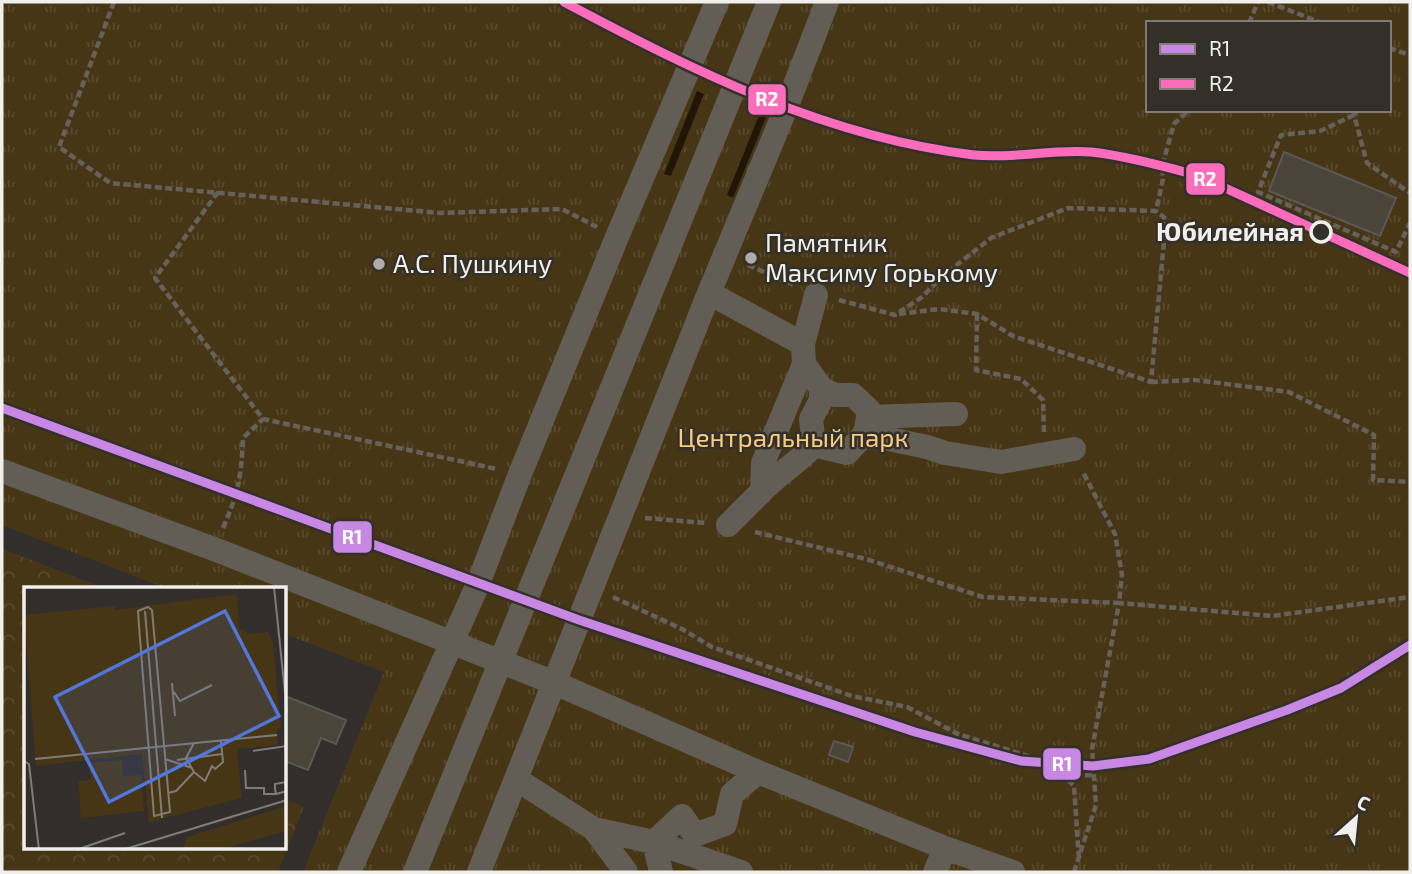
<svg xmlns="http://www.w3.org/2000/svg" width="1412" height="874" font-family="'Exo 2',sans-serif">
<defs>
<pattern id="grass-tufts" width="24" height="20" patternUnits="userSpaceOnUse" patternTransform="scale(1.75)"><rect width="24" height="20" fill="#473616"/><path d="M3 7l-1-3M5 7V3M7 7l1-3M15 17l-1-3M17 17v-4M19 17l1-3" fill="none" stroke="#594a2d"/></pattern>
<pattern id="forest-crowns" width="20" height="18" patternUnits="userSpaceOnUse" patternTransform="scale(1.75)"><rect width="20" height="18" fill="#473616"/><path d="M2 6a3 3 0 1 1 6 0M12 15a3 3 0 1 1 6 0" fill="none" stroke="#594a2d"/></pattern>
</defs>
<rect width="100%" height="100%" fill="#312e2b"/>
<path fill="url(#grass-tufts)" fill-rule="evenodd" d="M2,2H1410V872H303L384,672L285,634V589H168L2,525ZM1148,23H1389V110H1148Z"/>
<path fill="url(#forest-crowns)" d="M3,549L106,589H26V848H285V799L304,807L278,872H2Z"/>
<path fill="#211505" d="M697,91L704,94L671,176L664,174Z
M760,113L767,115L733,198L727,195Z"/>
<path fill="#4b4438" stroke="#5b5856" stroke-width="2" d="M1284,152L1396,198L1380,236L1269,191Z
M285,696L346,720L336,744L321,738L308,770L285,761Z
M834,741L853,747L848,762L829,755Z"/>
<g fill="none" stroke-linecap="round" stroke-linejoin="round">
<path stroke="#66625b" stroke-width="4.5" stroke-dasharray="7 3.5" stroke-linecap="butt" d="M114,2L59,147L110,183L440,213L562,209L597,227
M1268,2L1322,23
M1249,23L1258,2
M1389,48L1410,55
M1357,110L1354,115L1367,163L1410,193
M1354,115L1320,131L1281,135L1258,192L1396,252L1410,223
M218,192L155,278L263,419L497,469
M748,265L794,285
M839,300L895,315L922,297L944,275L991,238L1068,208L1156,211L1163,179L1162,166L1174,124L1189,110
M899,314L939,309L977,314L1013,336L1151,382L1166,219L1156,211
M977,314L976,370L1021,379L1043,400L1044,432
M1151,382L1195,380L1289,392L1374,435L1373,480L1410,482
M645,518L706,523
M223,528C239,491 241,478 243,438L263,419
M755,532L866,559L983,597L1119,603L1122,575L1115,534L1083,472
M613,597L682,629L712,647L852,696L907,707L958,734L1037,759L1064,776L1074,786L1079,860
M1064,776L1094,775
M1074,872L1096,805L1092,749L1119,603L1272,616L1410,597"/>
<path stroke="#635e55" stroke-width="24" d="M709,293L803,344
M804,364L821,388V400L811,419L814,445L847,453L865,434L927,447L945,453L1001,462L1074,449
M821,388L835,395H853L869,410L866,430
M868,417L956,414
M2,471L214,549L555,683L758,772L945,848L1013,872
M762,491C779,473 799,462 814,445
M728,525L762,491L763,463L804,364L803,344L816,295
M516,779L594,829L626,872
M594,829L654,842L741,872
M349,872L478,584L520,474L617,237L717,2
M415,872L769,2
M479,872L709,293L786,108L827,2
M661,872L654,842L682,816L695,835L725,824L732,794L758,772
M935,872L945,848"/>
<g stroke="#332f29" stroke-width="14">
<path id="rail-1" d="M2,408L579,620L915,732L1021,761L1093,766L1149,759L1287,710L1341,688L1410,645"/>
</g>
<g stroke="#332f29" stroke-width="14">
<path id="rail-2" d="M564,2C694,71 825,137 974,155C1012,159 1052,149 1091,152C1127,156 1164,166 1199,176L1410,273"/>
</g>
<use href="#rail-1" stroke="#c787e3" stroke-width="9"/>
<use href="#rail-2" stroke="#fb6dba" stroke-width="9"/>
</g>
<circle fill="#332f29" stroke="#f1efeb" stroke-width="3.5" cx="1321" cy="232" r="10"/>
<g fill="#aeaba8" stroke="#332f29" stroke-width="2.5">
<circle cx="751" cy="258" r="7"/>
<circle cx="379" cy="264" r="7"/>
</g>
<g text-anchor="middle" stroke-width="5" stroke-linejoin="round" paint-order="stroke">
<g font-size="26" font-weight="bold" fill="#f1efeb" stroke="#332f29" text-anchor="end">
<text x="1304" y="241">Юбилейная</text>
</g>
<g font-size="26" fill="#f1efeb" stroke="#332f29" text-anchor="start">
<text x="765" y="252">Памятник<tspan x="765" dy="30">Максиму Горькому</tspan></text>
<text x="393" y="273">А.С. Пушкину</text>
</g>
<g font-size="26" fill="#f8cb82" stroke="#332f29">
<text x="793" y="447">Центральный парк</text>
</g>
</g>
<g transform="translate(24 587)">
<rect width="262" height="262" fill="#312e2b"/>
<path d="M213,7L215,41L226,47L244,45L249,56L257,142H253L254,158L213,162L218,211L125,235L118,167L12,179L0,28L91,19V23ZM262,219V244L198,262L159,263L163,250Z" fill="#473616"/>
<path d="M98,173L99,189L117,188L120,224L57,231L54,194L67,193L65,176Z" fill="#473616"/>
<path fill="none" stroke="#7e7b78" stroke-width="2" d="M250,0L263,125M124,20L128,23L146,225L130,229L115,39L114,24ZM121,24L138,231M148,96L151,129M150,105L156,114L188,98M229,164L263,159M11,172L253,148M141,172L168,181M153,173L198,167M0,174L5,177L15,263M221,183L222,201H240V207H252M170,185L181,194L188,179L191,182L199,175L197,154M262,195L251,197V202L252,207L263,204M144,206L152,204L170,185L162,171L170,156M52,263L101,246M98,263L263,213"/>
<path fill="#5276dd" fill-opacity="0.15" stroke="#5276dd" stroke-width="3.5" d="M201,24L255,129L85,215L31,110Z"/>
<rect width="262" height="262" fill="none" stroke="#f1efeb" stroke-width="3.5"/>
</g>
<g stroke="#332f29" stroke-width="2.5">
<rect x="747" y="83" width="40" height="33" rx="7" fill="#fb6dba"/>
<rect x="1185" y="162" width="41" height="34" rx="7" fill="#fb6dba"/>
<rect x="332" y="520" width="41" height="34" rx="7" fill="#c787e3"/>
<rect x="1042" y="747" width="40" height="34" rx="7" fill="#c787e3"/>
</g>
<g font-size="19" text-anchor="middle" font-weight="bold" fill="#fff">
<text x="767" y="106">R2</text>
<text x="1205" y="186">R2</text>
<text x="352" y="544">R1</text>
<text x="1062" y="771">R1</text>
</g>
<rect width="1412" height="874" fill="none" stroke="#f1efeb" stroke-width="7"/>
<rect x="1146" y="21" width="245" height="91" fill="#332f29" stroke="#7f7c77" stroke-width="2"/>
<rect x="1160" y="44" width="35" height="10" fill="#c787e3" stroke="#7f7c77" stroke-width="2"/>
<text x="1209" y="56" font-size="21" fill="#f1efeb">R1</text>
<rect x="1160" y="79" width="35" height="10" fill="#fb6dba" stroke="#7f7c77" stroke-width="2"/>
<text x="1209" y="91" font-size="21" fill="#f1efeb">R2</text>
<g transform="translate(1356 818) rotate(27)" stroke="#332f29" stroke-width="5" paint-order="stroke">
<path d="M0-5L12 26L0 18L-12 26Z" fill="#f1efeb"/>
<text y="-10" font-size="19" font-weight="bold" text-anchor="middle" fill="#f1efeb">С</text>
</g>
</svg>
